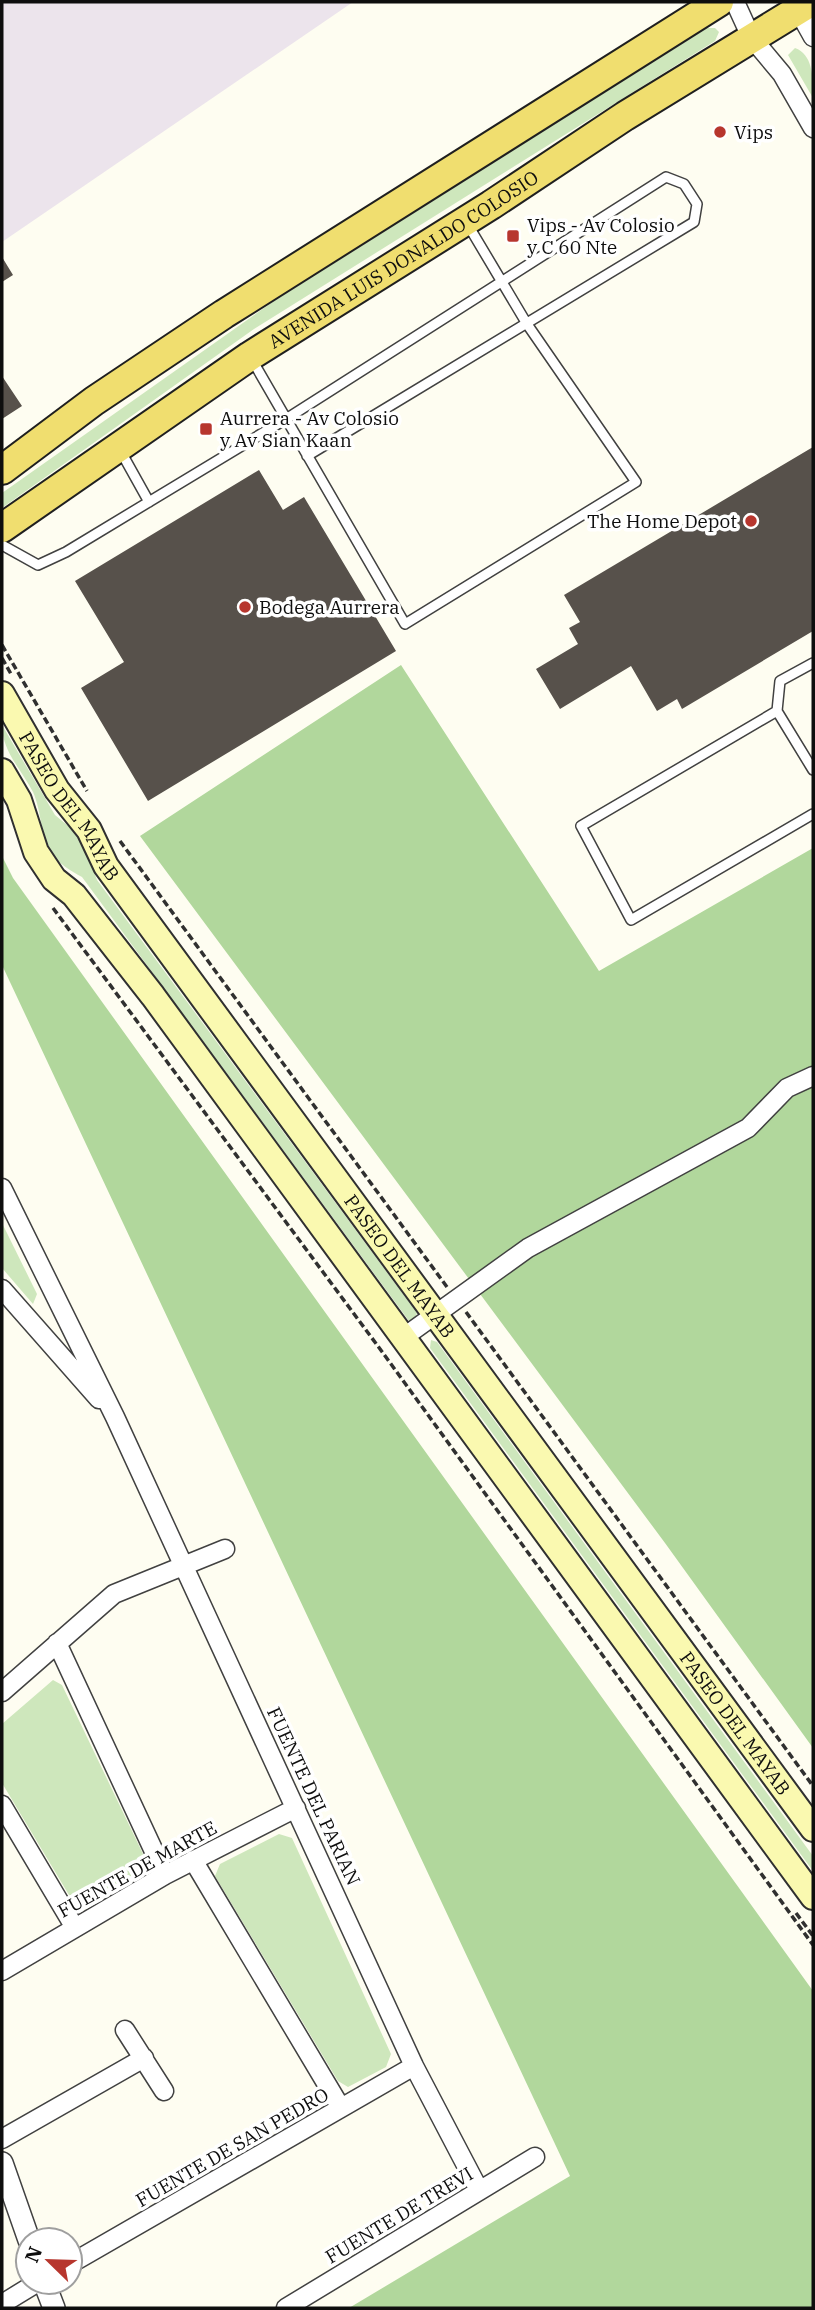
<svg xmlns="http://www.w3.org/2000/svg" width="815" height="2310" font-family="'IBM Plex Serif',serif">
<rect width="100%" height="100%" fill="#fefdf1"/>
<path fill="#ece4ec" d="M2,2H353L2,242Z"/>
<path fill="#cee7bc" d="M707,28H715L719,32L715,41L254,329L2,508V493L274,301Z
M795,48C814,55 813,80 813,98L788,55Z
M2,725L55,815L79,835L97,880L417,1313L414,1321H409L82,877C71,871 59,864 52,854C40,836 42,812 33,792C21,769 2,751 2,725Z
M2,1223L37,1294L33,1304L2,1268Z
M431,1340L437,1342L813,1856V1871L430,1348Z
M53,1680L62,1685L144,1856L140,1871L81,1903L72,1900L2,1783V1724Z
M279,1834L292,1838L391,2054L386,2067L348,2087L338,2081L215,1876L220,1864Z"/>
<path fill="#b1d79c" d="M401,665L599,971L813,848V1748L665,1543L140,836Z
M2,856L13,878L813,1991V2308H349L570,2176L2,965Z"/>
<path fill="#57514b" d="M2,257L13,275L2,282Z
M2,376L22,406L2,419Z
M813,447V631L682,709L677,699L657,711L631,666L560,709L536,669L578,644L569,628L580,622L564,595Z
M259,470L283,510L304,497L396,651L148,801L81,688L124,662L75,581Z"/>
<g fill="none" stroke-linecap="round" stroke-linejoin="round">
<g stroke="#414141" stroke-width="12">
<path id="service" d="M251,358L405,624L636,482L527,324L468,225
M120,450L149,502
M2,545L38,565L66,552L286,419L666,177L684,184L697,204L694,222L307,456
M813,663L780,681L777,711L581,826L631,920L813,814
M777,711L813,770"/>
</g>
<g stroke="#414141" stroke-width="21">
<path id="minor" d="M735,2L751,37L782,74L813,128
M794,3L813,37
M2,1188L115,1417L414,2066L479,2190
M2,1289L99,1399
M404,1337L528,1248L748,1128L787,1088L813,1076
M57,1643L165,1875
M2,1692L114,1594L225,1549
M2,1805L75,1928
M193,1860L341,2108
M2,1971L165,1875L296,1808
M125,2030L164,2091
M2,2139L144,2058
M70,2264L414,2066
M2,2304L38,2282
M286,2308L535,2157"/>
</g>
<g stroke="#414141" stroke-width="24">
<path id="tertiary" d="M2,2163L29,2240
M44,2282L54,2308"/>
</g>
<g stroke="#303030" stroke-width="28">
<g id="secondary">
<path id="s1" d="M2,694L57,790L89,830L106,866L813,1829"/>
<path d="M2,771L19,800L36,852L54,879L74,895L153,996L813,1897"/>
</g>
</g>
<g stroke="#1f1f1f" stroke-width="32">
<g id="primary">
<path d="M2,470L94,401L224,314L719,2"/>
<path id="s2" d="M2,528L250,356L491,205L625,116L811,2"/>
</g>
</g>
<path stroke="#303030" stroke-width="3.5" stroke-dasharray="7 3.5" stroke-linecap="butt" d="M2,645L87,791
M2,658L11,674
M120,841L447,1287
M53,908L383,1353L813,1945
M466,1312L813,1786
M796,1913L813,1936"/>
<use href="#service" stroke="#fff" stroke-width="9"/>
<use href="#minor" stroke="#fff" stroke-width="18"/>
<use href="#tertiary" stroke="#fff" stroke-width="21"/>
<use href="#secondary" stroke="#faf9b0" stroke-width="24"/>
<use href="#primary" stroke="#f0de6f" stroke-width="28"/>
</g>
<g fill="#b7362e" stroke="#fff" stroke-width="2.5">
<circle cx="720" cy="132" r="7"/>
<rect x="506" y="229" width="14" height="14" rx="3.5"/>
<rect x="199" y="422" width="14" height="14" rx="3.5"/>
<circle cx="751" cy="521" r="7"/>
<circle cx="245" cy="607" r="7"/>
</g>
<g text-anchor="middle" stroke-width="7" stroke-linejoin="round" paint-order="stroke">
<g font-size="19" fill="#0e0e0e" stroke="#fff" text-anchor="start">
<text x="734" y="139">Vips</text>
<text x="527" y="232">Vips - Av Colosio<tspan x="527" dy="22">y C 60 Nte</tspan></text>
<text x="220" y="425">Aurrera - Av Colosio<tspan x="220" dy="22">y Av Sian Kaan</tspan></text>
<text x="737" y="528" text-anchor="end">The Home Depot</text>
<text x="259" y="614">Bodega Aurrera</text>
</g>
<g font-size="19" fill="#0e0e0e" stroke="#fff">
<text dy="7" stroke="none"><textPath href="#s2" startOffset="483">AVENIDA LUIS DONALDO COLOSIO</textPath></text>
<text dy="7" stroke="none"><textPath href="#s1" startOffset="131">PASEO DEL MAYAB</textPath></text>
<text dy="7" stroke="none"><textPath href="#s1" startOffset="698">PASEO DEL MAYAB</textPath></text>
<text dy="7" stroke="none"><textPath href="#s1" startOffset="1265">PASEO DEL MAYAB</textPath></text>
<text transform="translate(314 1796) rotate(65)" y="7">FUENTE DEL PARIAN</text>
<text transform="translate(137 1869) rotate(-29)" y="7">FUENTE DE MARTE</text>
<text transform="translate(232 2147) rotate(-30)" y="7">FUENTE DE SAN PEDRO</text>
<text transform="translate(399 2215) rotate(-31)" y="7">FUENTE DE TREVI</text>
</g>
</g>
<rect width="815" height="2310" fill="none" stroke="#0e0e0e" stroke-width="7"/>
<g transform="translate(49 2261) rotate(293)"><circle r="33" fill="#ffffff" stroke="#9f9f9f" stroke-width="2"/>
<path d="M0-5L12 26L0 18L-12 26Z" fill="#b7362e"/>
<text y="-10" font-size="19" font-weight="bold" text-anchor="middle" fill="#0e0e0e">N</text>
</g>
</svg>
